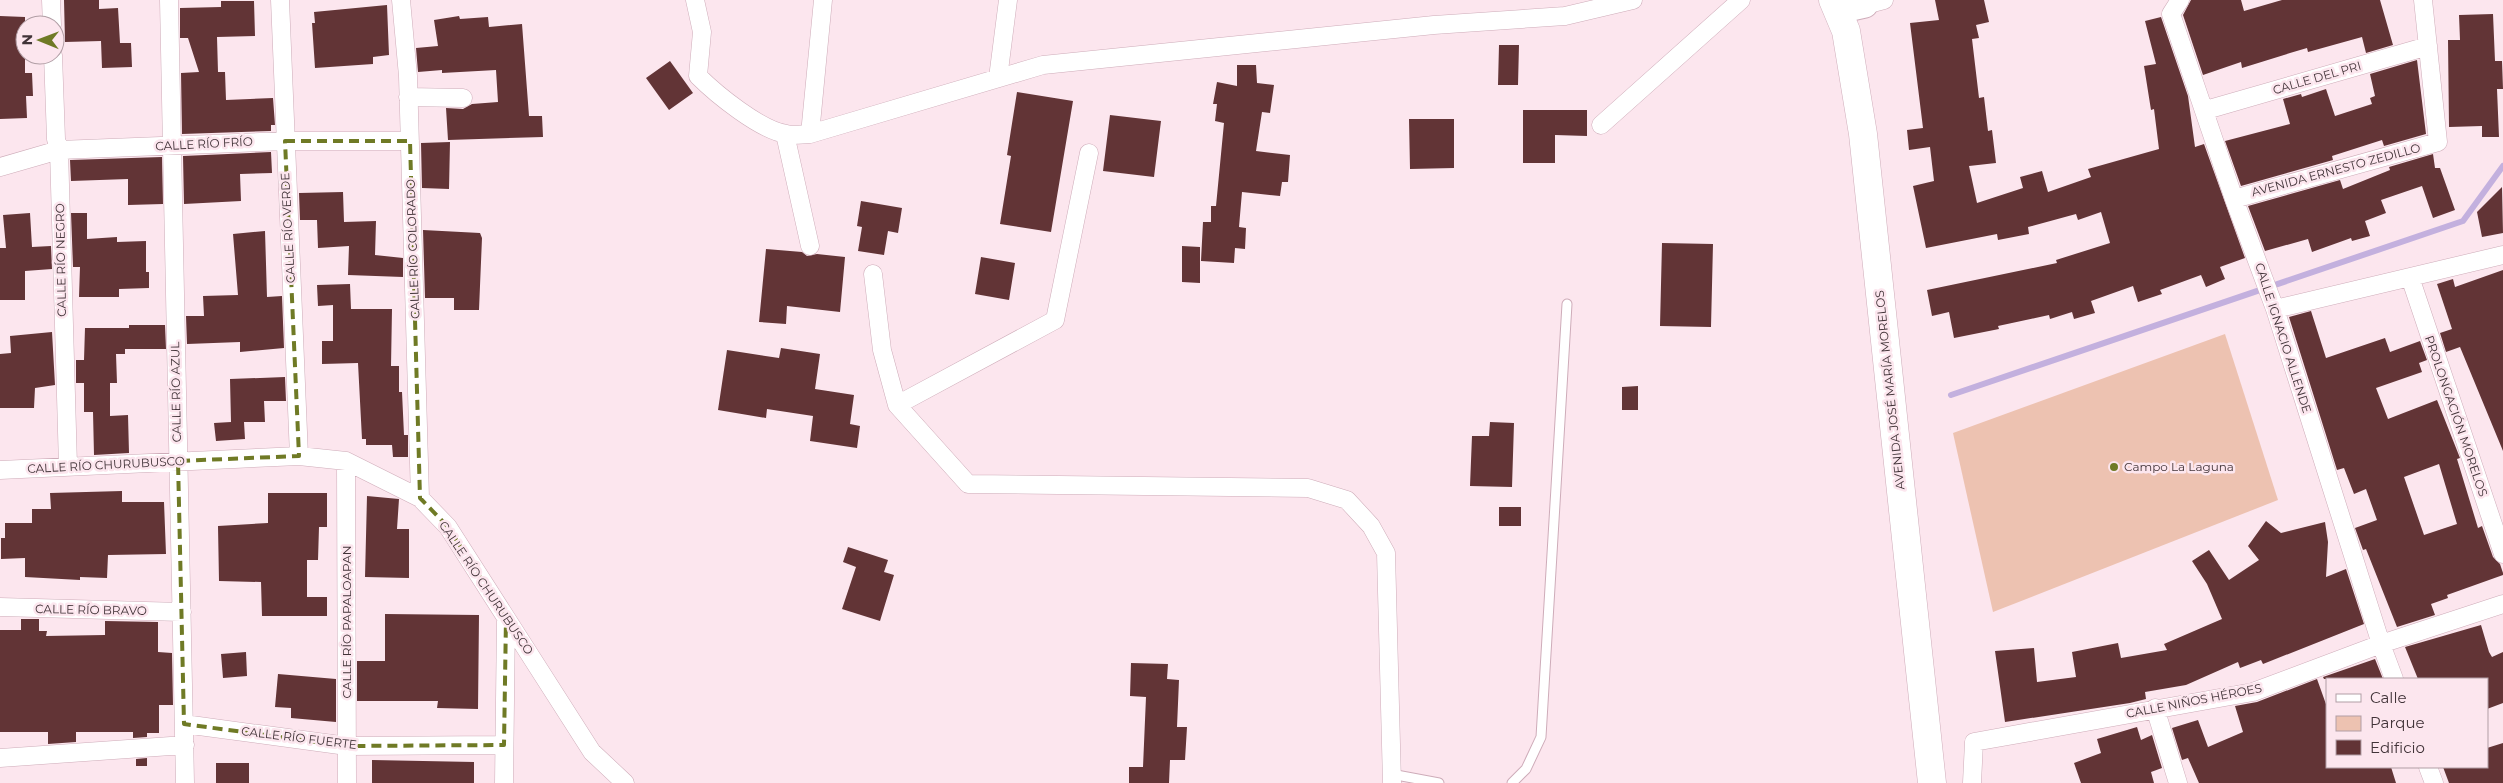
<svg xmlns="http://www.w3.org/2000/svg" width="2503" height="783" font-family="Montserrat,sans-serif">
<rect width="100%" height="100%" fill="#fce6ee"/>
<path fill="#edc2b1" d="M2225,334L2278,500L1993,612L1953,433Z"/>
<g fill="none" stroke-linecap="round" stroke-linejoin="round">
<path stroke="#c3b0de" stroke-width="6" d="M1951,395L2463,221L2503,166"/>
</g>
<path fill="#623436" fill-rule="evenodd" d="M64,0H99V9L118,8L120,43H131L132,67L102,68L101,41L65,42Z
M1935,0H1984L1989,22L1976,25L1979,38L1972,39L1979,98L1984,97L1988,131L1992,130L1996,163L1969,166L1977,203L2023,188L2020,177L2042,171L2048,192L2091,177L2088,169L2159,149L2154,109L2151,110L2144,66L2156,64L2145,21L2161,17L2188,96L2195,147L2204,144L2245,258L2220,267L2225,279L2206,287L2201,275L2160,290L2162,294L2138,302L2133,286L2091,301L2095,313L2074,319L2072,312L2050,319L2049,315L1998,326L1999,329L1954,338L1949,312L1932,316L1927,290L2057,263L2056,260L2110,243L2101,212L2078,220L2076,214L2028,227L2029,234L1998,240L1997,234L1926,248L1913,186L1934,181L1930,147L1909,150L1907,130L1923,128L1910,23L1939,20Z
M2191,0H2241L2244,11L2282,0H2380L2393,45L2366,53L2362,37L2308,52L2307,48L2290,53L2242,68L2241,62L2203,75L2183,15Z
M221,1H254L255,36L217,37L218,72H225L226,100L273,98L275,125H271V131L182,134L181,73L199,72L188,38H180V8L221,7Z
M387,5L389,55L373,57V64L315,68L312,23H315L314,12Z
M2493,14L2495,61H2502L2503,89H2497L2499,137H2482V126L2449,127L2448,40H2460L2459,15Z
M0,16L25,17V73H32L33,96H26L27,118L0,119Z
M459,16L460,19L488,17L489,27L522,24L529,116H542L543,137L448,140L446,108L463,109L472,104L498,102L496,70L442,73V70L418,72L416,48L438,46L434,20Z
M1499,45H1519L1518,85H1498Z
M2417,60L2426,134L2384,146L2382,140L2332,156L2333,160L2241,186L2225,141L2290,124L2283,99L2301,94L2302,97L2326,89L2335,116L2372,104L2370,98L2375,96L2370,74Z
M670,61L693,93L669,110L646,78Z
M1237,65H1256L1257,83L1274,85L1270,113L1262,112L1256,151L1290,155L1288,182H1282L1280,196L1242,192L1239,227L1246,228L1245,249L1235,248L1234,263L1201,261L1203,222H1211V206H1216L1224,123L1215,121L1217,104H1213L1217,82L1237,86Z
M1017,92L1073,101L1051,232L1000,224L1011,156L1007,155Z
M1523,110H1587V136L1555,135V163H1523Z
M1110,115L1161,121L1154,177L1103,171Z
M1409,119H1454V168L1410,169Z
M450,142L449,189L422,188L421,143Z
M271,152L272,173L240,174L241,201L184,204L183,156Z
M2433,154L2435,168H2440L2455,210L2433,218L2422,186L2381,200L2386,213L2365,221L2370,236L2352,241L2351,238L2312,252L2308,239L2265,251L2248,206L2340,180L2343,189L2390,170L2389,167Z
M162,157L163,204L128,205V179L71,181L70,160Z
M2502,187L2503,233L2482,237L2477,212Z
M343,192L344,222L376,221L375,255L403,258V277L348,275L349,246L318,248L317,220H300L299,193Z
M861,201L902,208L898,233L888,231L884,255L858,251L862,227L857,226Z
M30,213L32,247L51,246L52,269L25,271V300H0V248H6L3,215Z
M71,213H87V239L117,237V242L146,241V272H149V288L119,289V297H79L80,267H73Z
M423,230L480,233L482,238L479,310H454V298H425Z
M265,231L267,297L282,296L284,348L240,352V342L187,344L186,316H204L203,296L238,295L233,234Z
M1662,243L1713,244L1711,327L1660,326Z
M1182,246L1200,247V283L1182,282Z
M766,249L802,252L807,256L817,254L845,257L840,312L787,306L786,324L759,322Z
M981,257L1015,263L1009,300L975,294Z
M2503,270V451L2460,347L2446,352L2440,333L2452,329L2437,284L2453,279L2455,287Z
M350,284L351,309H392L391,366H399V392H402L404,435H408V457H393L392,445H366V439H362L358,363L322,364V341H333V305L318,306L317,285Z
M2311,311L2326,358L2385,338L2390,352L2420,341L2427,360L2419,363L2422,372L2376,388L2388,419L2437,400L2460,458L2457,459L2478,528L2482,526L2493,557L2500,564L2503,573V575L2447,595L2448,598L2431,604L2435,615L2397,627L2366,549L2363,550L2355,528L2377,520L2366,489L2354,494L2344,468L2337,470L2289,317ZM2439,464L2457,524L2424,535L2404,477Z
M129,325H165L166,349H125V354H116L117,383H110V416L128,415L129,453L94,455L93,412H84V383H76V360H84L85,328H129Z
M52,332L55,385L35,388L34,408H0V354L11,353L10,336Z
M781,348L820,354L815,389L854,395L850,424L860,426L857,448L810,441L813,416L767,409L766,418L718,410L727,350L779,358Z
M285,377L286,401H264L265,422H244L245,439L216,441L214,423L231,422L230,379Z
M1638,386V410H1622V387Z
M1490,422L1514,423L1512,487L1470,486L1472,436H1489Z
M122,491V502H164L166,554L108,555L107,578L80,577V580L25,577V558L1,559V538H5V523H32V509H51L50,493Z
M268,493H327V527H319L318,560H307V597H327V616H262L261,582L219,581L218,526L268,523Z
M367,496L399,499L397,529H409V578L365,577Z
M1499,507H1521V526H1499Z
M2266,521L2281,533L2325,522L2328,542L2326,577L2346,569L2364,624L2263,664L2261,660L2240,668L2238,662L2186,685L2145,692L2146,699L2130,703L2005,722L1995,651L2034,648L2037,682L2076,677L2072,652L2118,643L2121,658L2167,650L2164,644L2222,619L2207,584L2192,561L2209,550L2229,580L2259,560L2248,546Z
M848,547L888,560L884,572L894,575L880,621L842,609L856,567L843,562Z
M385,614L479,615L478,709L437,708L438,701H357V661H385Z
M21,619H39V631H47L46,636L105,635V621L158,622V652L172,653L173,705H159V733H147V737L133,738V732H76V742L48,744V732H0V630H21Z
M2481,625L2489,652L2492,657L2503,652V703L2487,709V679H2418L2405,647Z
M246,652L247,676L223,678L221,654Z
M2375,659L2383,679H2324L2323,677Z
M1131,663L1168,664L1167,679L1179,680L1177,727H1187L1185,760H1170L1169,783H1129V767H1143L1146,697L1130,696Z
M278,674L336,679V722L291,718V708L275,707Z
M2317,679L2327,707V767H2391L2396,783H2199L2188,758L2182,760L2172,728L2198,720L2208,747L2243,732L2235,706L2257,702Z
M2137,727L2141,740L2152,735L2162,768L2151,772L2154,783H2081L2074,763L2101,753L2097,739Z
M2503,743V783H2449L2443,767H2487V748Z
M147,758V766H136V759Z
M372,760L474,762V783H372Z
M216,763H249V783H216Z"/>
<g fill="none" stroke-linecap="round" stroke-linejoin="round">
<g stroke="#ceacb9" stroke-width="11">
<path id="lane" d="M1391,774L1439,783
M1512,783L1526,769L1541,737L1567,304"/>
</g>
<g stroke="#ceacb9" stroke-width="19">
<path id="street" d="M51,0L52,25
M169,0L185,783
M280,0L299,456
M401,0L408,76L420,498
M695,0L702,32L698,76C716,94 760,130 786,134C794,136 802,134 810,134L1043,65L1434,25L1565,16L1633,0
M2180,0L2171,14L2234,199L2275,309L2381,644L2394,679
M1865,5L1884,0
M53,55L56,139L59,150L68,466
M998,78L1008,0
M408,97L463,98
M2206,110L2428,46
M1601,125L1741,0
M785,134L810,246
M810,134L823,0
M0,167L59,150L285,141H410
M2234,199L2438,142L2423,0
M873,274L882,350L897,405L968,484L1308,488L1347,500L1371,526L1386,553L1392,783
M2410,277L2503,554
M2275,309L2503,255
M897,405L1055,320L1089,153
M346,461L347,783
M0,470L299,456L346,461L420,498L448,527L592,752L625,783
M0,607L182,612
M2155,708L2178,783
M184,724L347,746L504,745
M0,758L185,745
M2428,767L2434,783
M504,783L506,618
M1972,783L1974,742L2253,692L2381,644L2503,604"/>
</g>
<g stroke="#ceacb9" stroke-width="27">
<path id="secondary" d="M1838,11L1865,5L1863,0"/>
</g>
<g stroke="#ceacb9" stroke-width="29">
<path id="primary" d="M1833,0L1846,31L1863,134L1932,783"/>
</g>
<use href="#lane" stroke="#fff" stroke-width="9"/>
<use href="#street" stroke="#fff" stroke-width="18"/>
<use href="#secondary" stroke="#fff" stroke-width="25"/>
<use href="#primary" stroke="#fff" stroke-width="28"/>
</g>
<path fill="none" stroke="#6f7a25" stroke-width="4" stroke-dasharray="10 6" stroke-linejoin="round" d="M285,141H410L420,498L448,527L506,618L504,745L347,746L184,724L178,461L299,456Z"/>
<circle fill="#6f7a25" stroke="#fce6ee" stroke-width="2" cx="2114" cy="467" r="5"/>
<g text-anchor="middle" stroke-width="5" stroke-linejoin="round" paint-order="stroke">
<g font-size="12" fill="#413338" stroke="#fce6ee">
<text transform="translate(2317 78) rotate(-16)" y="4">CALLE DEL PRI</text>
<text transform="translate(204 144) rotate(-3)" y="4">CALLE RÍO FRÍO</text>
<text transform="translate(2336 170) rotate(-15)" y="4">AVENIDA ERNESTO ZEDILLO</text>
<text transform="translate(288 228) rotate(-93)" y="4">CALLE RÍO VERDE</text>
<text transform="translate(413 249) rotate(-92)" y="4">CALLE RÍO COLORADO</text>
<text transform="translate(61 260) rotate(-91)" y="4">CALLE RÍO NEGRO</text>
<text transform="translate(2283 338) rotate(72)" y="4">CALLE IGNACIO ALLENDE</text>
<text transform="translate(1890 390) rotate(-96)" y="4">AVENIDA JOSÉ MARÍA MORELOS</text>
<text transform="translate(176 392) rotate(-91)" y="4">CALLE RÍO AZUL</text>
<text transform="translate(2456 416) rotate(71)" y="4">PROLONGACIÓN MORELOS</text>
<text transform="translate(106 465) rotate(-3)" y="4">CALLE RÍO CHURUBUSCO</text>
<text transform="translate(486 588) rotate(56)" y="4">CALLE RÍO CHURUBUSCO</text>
<text transform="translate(91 610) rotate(1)" y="4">CALLE RÍO BRAVO</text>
<text transform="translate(347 622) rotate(-90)" y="4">CALLE RÍO PAPALOAPAN</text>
<text transform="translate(2194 701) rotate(-11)" y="4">CALLE NIÑOS HÉROES</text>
<text transform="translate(299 738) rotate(7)" y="4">CALLE RÍO FUERTE</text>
</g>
<g font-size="12" fill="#413338" stroke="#fce6ee" text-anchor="start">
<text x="2124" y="471">Campo La Laguna</text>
</g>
</g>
<rect x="2326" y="678" width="162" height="90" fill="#fce6ee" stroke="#b19ea5"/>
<rect x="2336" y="694" width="25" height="8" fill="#ffffff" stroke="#b19ea5"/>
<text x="2370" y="703" font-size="15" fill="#413338">Calle</text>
<rect x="2336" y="716" width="25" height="15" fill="#edc2b1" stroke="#b19ea5"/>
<text x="2370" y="728" font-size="15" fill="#413338">Parque</text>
<rect x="2336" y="740" width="25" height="15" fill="#623436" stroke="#b19ea5"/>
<text x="2370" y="753" font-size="15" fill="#413338">Edificio</text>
<g transform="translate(40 40) rotate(271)"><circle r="24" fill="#fce6ee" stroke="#b19ea5"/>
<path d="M0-4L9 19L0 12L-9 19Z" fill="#6f7a25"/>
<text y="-8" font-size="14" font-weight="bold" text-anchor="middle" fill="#413338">N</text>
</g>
</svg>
